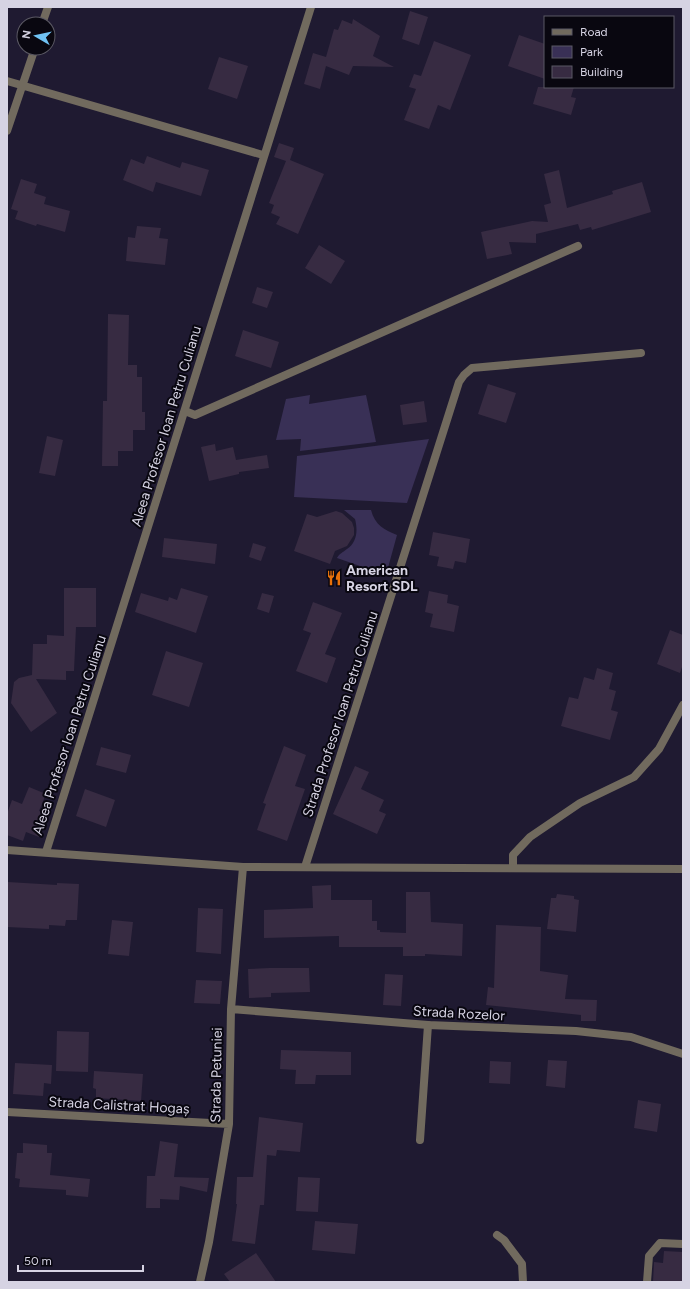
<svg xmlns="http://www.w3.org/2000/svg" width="690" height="1289" font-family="Figtree,sans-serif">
<rect width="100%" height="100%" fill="#1f1a31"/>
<path fill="#393056" d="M310,395L309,404L366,395L376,442L300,451L301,439L276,440L286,399Z
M429,439L407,503L294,497L297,456Z
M344,510H371C375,525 384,530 397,535L386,575L337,558C340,553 342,553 347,549C357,542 358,531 355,519Z"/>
<path fill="#372b42" d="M410,11L428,17L419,45L402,39Z
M353,19L380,36L373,56L394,67L353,66L349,75L326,66L320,89L304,84L313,53L326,57L334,29L338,30L342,20L352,24Z
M519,35L545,44V79L508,66Z
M434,41L471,55L450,110L438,105L429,129L404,120L416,89L409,87L414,74L421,76Z
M219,57L248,66L237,99L208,89Z
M538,87H574L571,97L576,98L571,115L533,104Z
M279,143L294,148L290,160L324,174L298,234L276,224L280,217L271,213L274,205L269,203L286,161L274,157Z
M147,156L180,168L182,162L209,170L201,196L156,182L153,192L123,180L131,159L144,164Z
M559,170L567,208L613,194L612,191L642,182L651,212L592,230L591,227L580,230L578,224L536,234V243L509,242L512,254L487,259L481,232L532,221L548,222L544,205L551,203L544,174Z
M21,179L37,184L34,193L46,197L44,204L70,211L65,232L37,224L36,226L15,219L18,211L11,209Z
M137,226L161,228L159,238L168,239L165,265L126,261L128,237L135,238Z
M319,245L345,261L331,284L305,268Z
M257,287L273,292L267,308L252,303Z
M108,314L129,315L128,365H137V377H142V412H145V430H133V451H118V466H102L103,401H107Z
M243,330L279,342L271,368L235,356Z
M488,384L516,393L506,423L478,414Z
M424,401L427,422L403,425L400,405Z
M47,436L63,440L55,476L39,473Z
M215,444L216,451L233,447L236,460L267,455L269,468L239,472V474L209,481L201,447Z
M336,511L342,513L352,522L354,528V535L347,546L335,551L330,564L294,551L307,514L317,517Z
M433,532L470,539L466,563L455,561L453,569L437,566L439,557L429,555Z
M164,538L217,544L215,564L162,557Z
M253,543L266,547L261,561L249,557Z
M64,588H96V627H76L74,671H66V680L36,679L57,713L31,732L11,703L14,682L19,678L32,675L33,644H47V635L64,636Z
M181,588L208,596L196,633L135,612L141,593L168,601L169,597L177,600Z
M429,591L448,595L447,603L459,606L454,632L430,627L433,614L425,612Z
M262,593L274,596L269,613L257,609Z
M313,602L342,613L325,654L336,658L327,683L296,671L311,633L303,630Z
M670,630L683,635V664L680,673L657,664Z
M166,651L203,663L189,707L152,695Z
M597,668L613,673L609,689L616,691L611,710L618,712L610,740L561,726L569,697L578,699L584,677L594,680Z
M284,746L306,755L295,786L305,789L287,841L257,830L266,804L263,803Z
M101,747L131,755L126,773L96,765Z
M355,766L369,772L361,789L384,800L379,811L386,814L377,834L333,814Z
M29,787L46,794L39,811L48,814L39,837L26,832L23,841L7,835V814L12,800L22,804Z
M85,789L115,800L106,827L76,816Z
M8,882L57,885V883L79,884L77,920H66L65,926L49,925V929L7,927Z
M331,885V900H372V921H377V930H380V932L406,933V892H430L431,922L463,924L462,956L425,954V956H403V947H339V936L264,938V910L313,908L312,886Z
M557,894L574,896V899L579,900L576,932L547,929L551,898H556Z
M198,908L223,909L221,954L196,952Z
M112,920L133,922L129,956L108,954Z
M496,925L541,927L540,971L568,975L565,999L597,1000L596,1021H581V1015L486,1005L488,987L494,988Z
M270,968H309L310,992L271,993V997L249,998L248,969Z
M385,974L403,975L401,1006L383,1005Z
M196,980L222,981L220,1004L194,1003Z
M57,1031L89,1032L88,1072L56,1071Z
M281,1050L351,1052V1075H316L315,1084H295L296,1070L280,1069Z
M548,1060L567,1061L565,1088L546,1086Z
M490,1061L511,1062L510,1084L489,1083Z
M15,1063L52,1065L51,1084L44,1083L43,1096L13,1094Z
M94,1071L143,1074L141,1101L96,1098V1089L93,1088Z
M638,1100L661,1104L657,1132L634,1128Z
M259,1117L303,1123L300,1152L277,1150L276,1156L267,1155L264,1205H260L255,1244L232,1241L237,1204H236L237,1177H253Z
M160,1141L178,1144L174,1177L209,1178L207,1192L180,1186L179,1200L160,1199V1208H146L147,1176H155Z
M23,1143L47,1145V1153H52L50,1175L90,1179L88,1197L66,1195V1190L19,1187L20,1179L15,1178L17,1153H23Z
M298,1177L320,1178L318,1212L296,1211Z
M315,1221L358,1224L355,1254L312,1250Z
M664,1251L683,1252V1282H653L654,1262L663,1263Z
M256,1253L276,1282H230L224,1274Z"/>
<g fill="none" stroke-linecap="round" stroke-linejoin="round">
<path stroke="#716a5e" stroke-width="8" d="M513,868V855L530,837L580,803L634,777L659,749L683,705
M420,1140L428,1025
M497,1235L504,1240L522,1264L523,1282
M647,1282L649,1256L660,1243L683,1244"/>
<path stroke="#716a5e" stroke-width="8" d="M42,24L48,7
M7,81L263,155
M7,131L35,48
M185,411L195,415L578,246
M7,850L243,867L683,869
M46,852L311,7
M305,867L459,382L464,375L472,368L641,353
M231,1009L428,1025L576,1031L631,1037L683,1054
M7,1112L229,1124
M200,1282L209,1242L229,1124L231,1009L243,867"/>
</g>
<defs>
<g id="restaurant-bare" transform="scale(1.2)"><path d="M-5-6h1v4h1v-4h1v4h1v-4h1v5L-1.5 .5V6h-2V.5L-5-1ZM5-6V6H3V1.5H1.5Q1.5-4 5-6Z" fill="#e8710a" stroke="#090710" stroke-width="2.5" paint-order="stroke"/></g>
</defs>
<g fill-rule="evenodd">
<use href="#restaurant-bare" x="334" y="578"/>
</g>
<g text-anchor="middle" stroke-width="4" stroke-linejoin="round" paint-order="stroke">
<g font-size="14" fill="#d6d3e3" stroke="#090710">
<text transform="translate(166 426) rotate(-73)" y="5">Aleea Profesor Ioan Petru Culianu</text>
<text transform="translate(340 714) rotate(-72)" y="5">Strada Profesor Ioan Petru Culianu</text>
<text transform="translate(69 735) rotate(-72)" y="5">Aleea Profesor Ioan Petru Culianu</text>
<text transform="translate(459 1013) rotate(3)" y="5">Strada Rozelor</text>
<text transform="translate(216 1075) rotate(-89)" y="5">Strada Petuniei</text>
<text transform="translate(119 1105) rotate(3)" y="5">Strada Calistrat Hogaș</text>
</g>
<g font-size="14" font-weight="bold" fill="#d6d3e3" stroke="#090710" text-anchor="start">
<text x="346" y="575">American<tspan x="346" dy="16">Resort SDL</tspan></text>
</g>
</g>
<rect width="690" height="1289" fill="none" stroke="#d6d3e3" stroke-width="16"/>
<rect x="544" y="16" width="130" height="72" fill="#090710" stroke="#5b5964"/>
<rect x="552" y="29" width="20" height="6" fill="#716a5e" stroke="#5b5964"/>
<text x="580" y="36" font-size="12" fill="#d6d3e3">Road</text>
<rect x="552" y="46" width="20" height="12" fill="#393056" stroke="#5b5964"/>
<text x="580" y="56" font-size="12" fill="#d6d3e3">Park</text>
<rect x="552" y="66" width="20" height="12" fill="#372b42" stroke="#5b5964"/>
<text x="580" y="76" font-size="12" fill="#d6d3e3">Building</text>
<g transform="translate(36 36) rotate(279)"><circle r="19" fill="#090710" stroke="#5b5964"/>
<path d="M0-3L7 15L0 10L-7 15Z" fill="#70c2f4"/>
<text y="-6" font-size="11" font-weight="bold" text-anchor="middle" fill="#d6d3e3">N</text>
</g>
<path d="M18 1265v6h125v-6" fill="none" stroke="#d6d3e3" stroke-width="2"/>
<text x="24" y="1265" font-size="12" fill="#d6d3e3" stroke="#090710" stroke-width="3" paint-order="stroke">50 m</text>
</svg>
